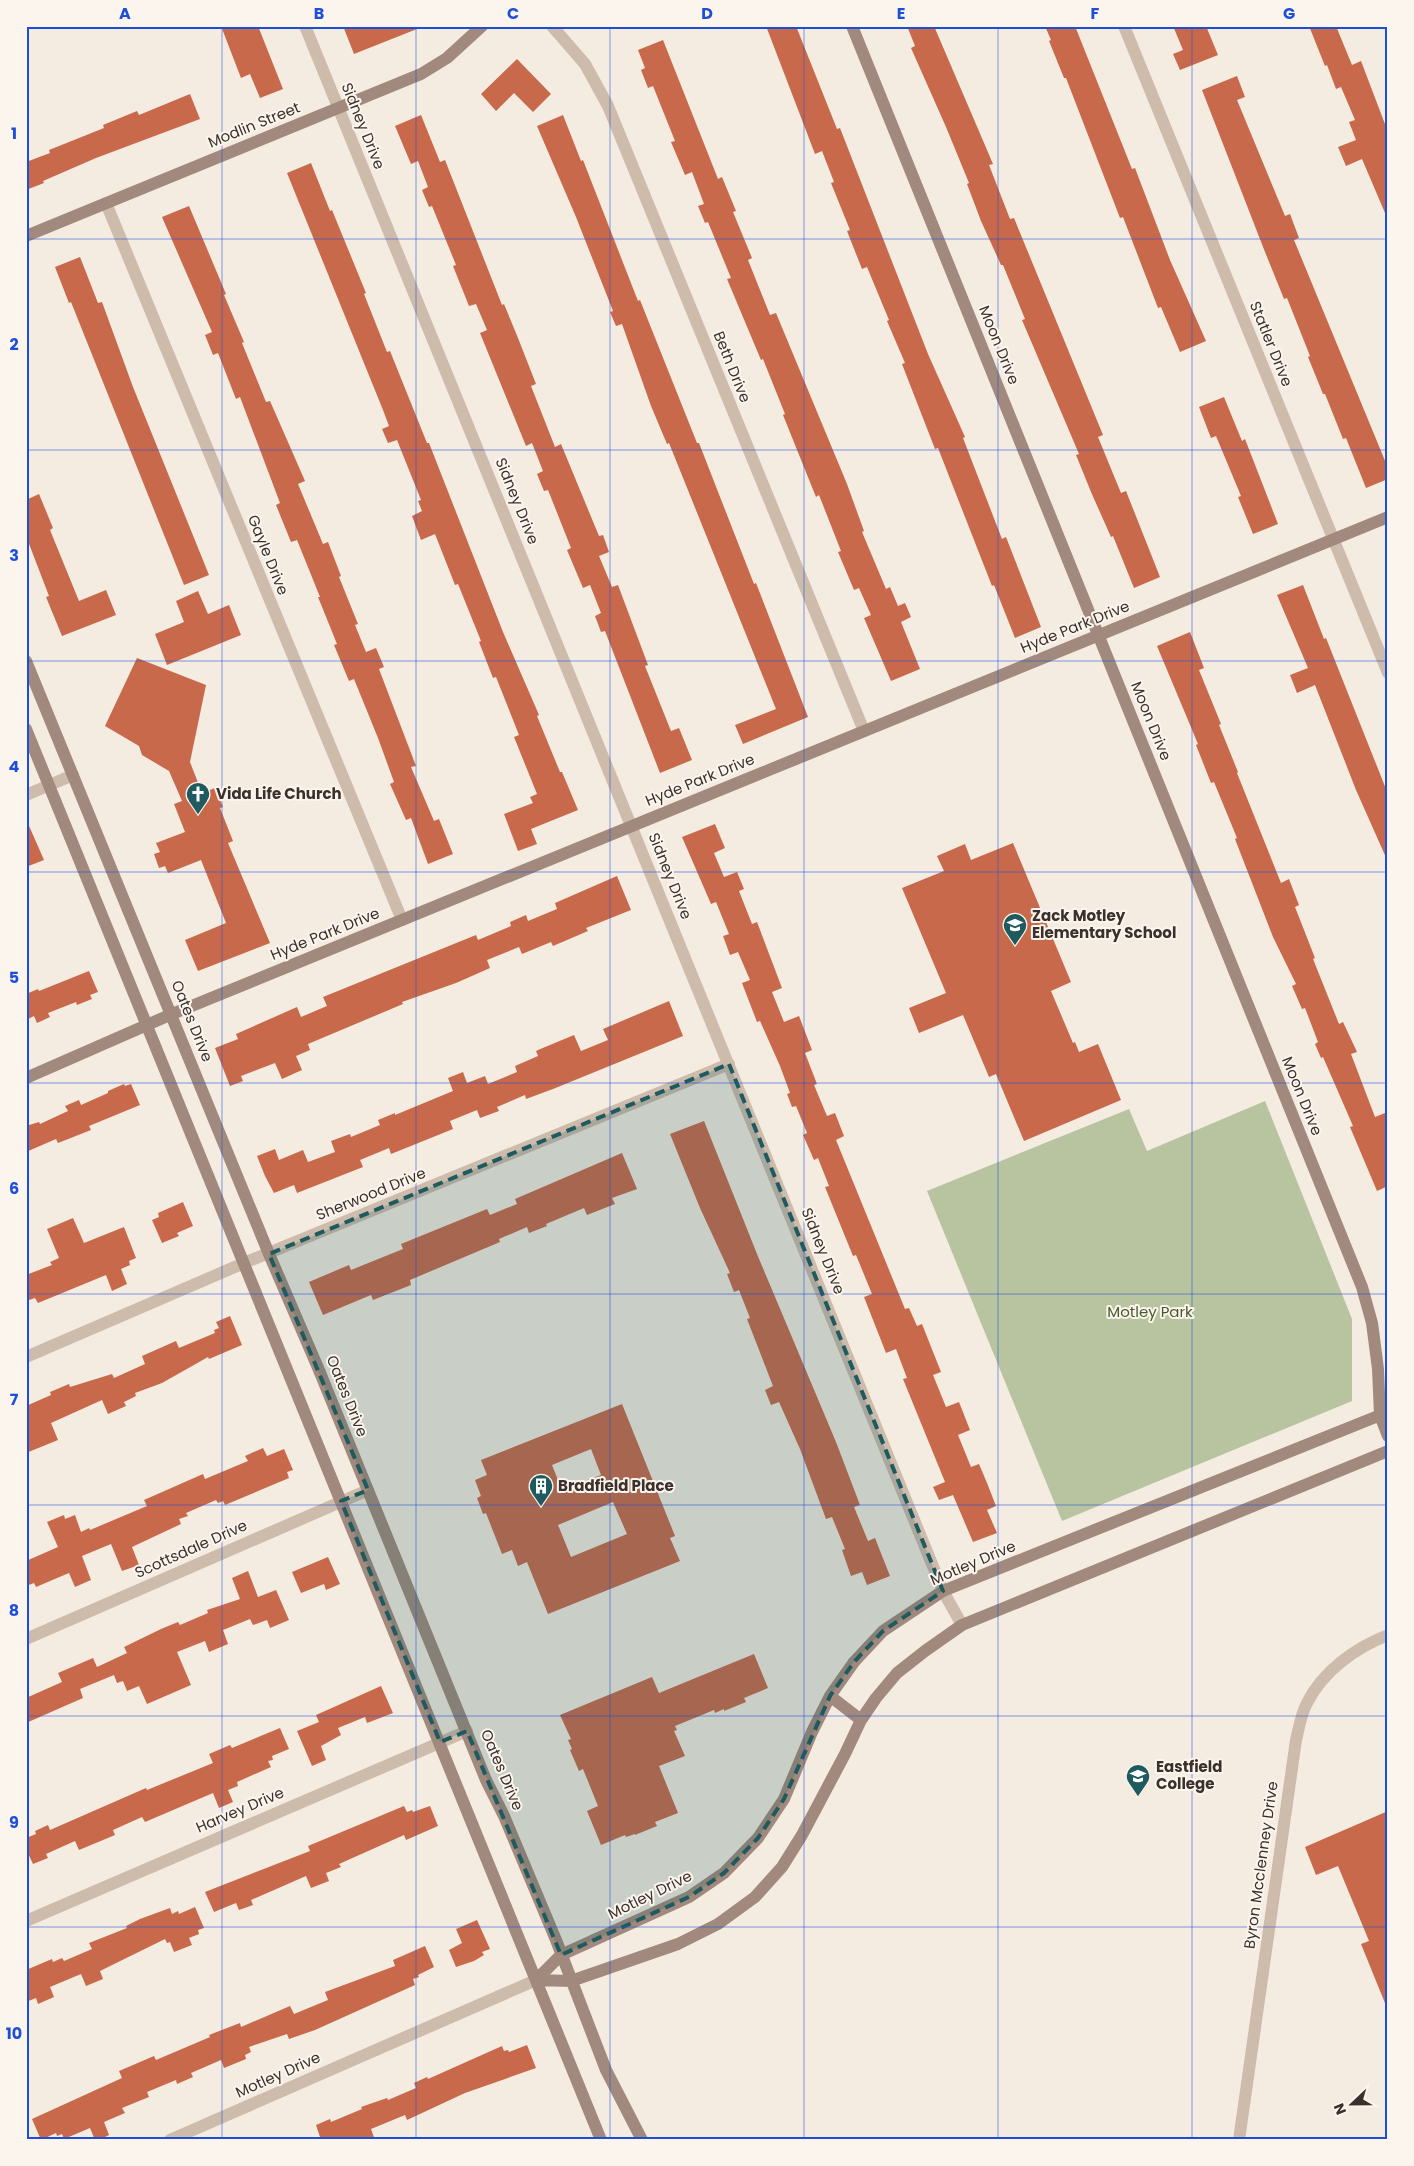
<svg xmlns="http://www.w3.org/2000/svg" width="1414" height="2166" font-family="Poppins,sans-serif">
<rect width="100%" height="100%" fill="#f4ebe1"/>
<path fill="#b8c4a0" d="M1265,1101L1352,1319V1401L1062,1521L927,1191L1129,1109L1147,1151Z"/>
<path fill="#c8694b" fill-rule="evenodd" d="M221,26H258L283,89L260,98L250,74L241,78Z
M343,26H422V27L354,54Z
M766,26H796L837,129L840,128L928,354L965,437L963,438L1002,539L1006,537L1041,627L1015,638L994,585L992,586L938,448L935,449L921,413L902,364L905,363L887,321L889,320L867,267L862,269L847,231L850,230L831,183L834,182L822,151L815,154Z
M907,26H934L993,164L989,165L1010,219L1014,218L1103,435L1098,437L1121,493L1126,491L1160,577L1134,588L1113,536L1111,537L1091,492L1076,455L1079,454L1022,320L1025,319L1003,265H1001L981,221L967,184L969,183L946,127L911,48L915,46Z
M1045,26H1075L1132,169L1135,168L1170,260L1206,341L1180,352L1161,307L1158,308L1123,217L1120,218L1066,78H1064L1049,41L1051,40Z
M1173,26H1206L1218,55L1180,70L1173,54L1183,50Z
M1309,26H1336L1352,65L1361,61L1388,132V220L1362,159L1346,166L1338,147L1356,140L1349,122L1355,120L1341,87L1336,89L1327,65L1325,66Z
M663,40L718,179L722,177L736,211L733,212L752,258L748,260L770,315L776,313L847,484L864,531L862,532L886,589L890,587L898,606L905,603L911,617L901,622L920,669L891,681L864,618L871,615L859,588L854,590L838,552L841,551L819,495L816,497L783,415L785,414L763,359L761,360L727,279L731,278L708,222L705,223L698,206L704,204L692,172L685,175L671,142L675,141L653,86L648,88L641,70L645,68L638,50Z
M517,59L551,94L533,112L514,93L496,111L481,94Z
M1237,76L1245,97L1237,100L1285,216L1290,214L1299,238L1294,240L1388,468V479L1366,488L1346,438L1343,439L1325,394H1323L1308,357L1310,356L1287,298L1284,299L1265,252L1202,90Z
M190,94L200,119L96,158L43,181L44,183L26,190V162L50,153L49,150L104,128L103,125L137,111L139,115Z
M421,115L440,162L445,160L502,305L504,304L518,338L536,384L531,386L555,447L561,444L599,536L603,535L609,552L599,556L612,587L618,585L648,665L645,666L671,731L679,728L692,760L660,773L605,631L601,632L595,616L601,613L590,585L583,588L567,550L571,548L548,490L544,491L537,474L543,471L532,443L526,446L480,333L487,330L476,304L469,306L453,266L456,265L432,206L429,207L422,190L428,187L418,161L411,164L395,126Z
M563,115L581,161L583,160L638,301L640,300L697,443H699L754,584L756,583L808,717L743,744L735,725L776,709L669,443L667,444L651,406L622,324L616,326L610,312L613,311L576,217L537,126Z
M311,163L330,211L332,210L366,293L364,294L387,352L390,351L427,443H429L503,632L539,715L537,716L560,772H562L578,810L531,829L537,844L518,851L504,814L533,803L530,797L537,794L514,737L519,735L496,677L493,678L479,642L481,641L458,584L455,585L435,534L421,540L412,516L422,511L418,501L421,500L397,440L388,443L382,429L389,426L383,410L287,173Z
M189,206L226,294L224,295L244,342L242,343L266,402L270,401L305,481L298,484L323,544L328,542L341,576L339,577L358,624L355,625L366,652L376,648L384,667L379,669L416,766L411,767L434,821L439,819L453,854L428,864L411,818L406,820L390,784L394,782L378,738L354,679L349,681L334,645L337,644L318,597H320L297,540L291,542L276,505L280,503L240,397L236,399L218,353L213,355L205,335L212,332L162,217Z
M80,257L98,303L102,302L133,387L209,575L184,585L71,302L69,303L55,267Z
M1224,397L1242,441L1245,439L1278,524L1253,534L1238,497L1241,496L1216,436L1211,438L1199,407Z
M39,494L53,528L50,530L79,601L106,590L116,615L62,636L46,597L49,596L26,536V500Z
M1303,585L1324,639L1326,638L1388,794V862L1356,790L1315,685L1297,693L1290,675L1308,668L1277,595Z
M198,591L208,614L229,605L241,635L167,665L155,634L184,622L176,601Z
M1190,632L1204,668L1199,670L1221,724L1219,725L1238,772L1237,773L1281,883L1289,879L1299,905L1295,907L1315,958L1313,959L1339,1024L1343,1022L1357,1052L1351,1054L1375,1117L1385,1113L1388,1121V1186L1377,1191L1350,1127L1353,1126L1323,1057L1321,1058L1315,1044L1318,1042L1305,1008L1302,1009L1292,986L1296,984L1273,937L1235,839L1237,838L1214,782L1211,783L1196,745L1198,744L1157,646Z
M137,658L206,685L190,762L202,793L215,788L223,807L220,808L233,841L228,843L270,943L198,971L185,940L226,923L201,860L168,873L165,866L159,868L154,854L160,852L156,843L185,832L174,804L182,801L169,771L142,755L139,746L105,726Z
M26,819L44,860L26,867Z
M715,824L725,848L714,853L724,877L737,872L744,889L739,891L752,924L757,922L782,988L772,992L784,1022L799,1016L812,1050L805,1053L817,1084L814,1085L827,1116L835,1113L844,1136L836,1140L905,1309L909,1308L917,1326L922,1324L941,1372L933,1375L946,1407L959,1402L970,1430L958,1435L971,1467L979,1464L987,1483L996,1506L987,1510L997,1533L973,1542L953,1495L939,1500L933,1487L945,1482L903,1379L907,1378L896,1349L886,1353L864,1297L872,1294L856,1255L853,1256L825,1187L829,1186L818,1158L814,1160L803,1135L807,1133L796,1106L792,1107L787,1094L790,1093L780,1066L760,1021L757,1022L742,983L750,980L738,952L730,955L723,936L729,934L716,902L711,904L682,837Z
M1013,843L1071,982L1051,991L1073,1043L1075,1042L1079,1052L1098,1044L1121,1100L1024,1141L996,1074L989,1077L963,1015L919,1033L909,1008L946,993L902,888L944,871L937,856L965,844L971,860Z
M617,876L631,910L586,928L588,931L553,946L551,942L522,954L519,947L487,960L490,968L456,983L402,1002L403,1004L308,1044L310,1050L296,1056L302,1070L282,1079L275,1063L241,1076L243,1081L230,1086L215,1048L238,1039L236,1034L297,1007L301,1017L327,1006L323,997L476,935L478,940L511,926L510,922L526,915L528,921L557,909L555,903Z
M89,971L98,992L90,995L92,999L77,1005L76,1002L48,1013L50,1017L37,1023L34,1016L26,1020V994L38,989L39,991Z
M669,1001L683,1036L553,1089L526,1099L525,1095L497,1107L499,1111L480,1118L477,1110L450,1121L453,1129L391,1154L389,1148L360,1160L363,1167L297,1193L294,1185L274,1193L265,1176L257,1156L275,1149L279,1160L303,1150L308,1162L335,1152L331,1141L350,1134L351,1137L380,1125L378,1120L395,1113V1115L453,1091L448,1078L463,1072L467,1083L485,1076L488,1084L517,1072L515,1066L538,1056L536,1051L538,1050L574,1035L581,1051L608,1040L603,1029Z
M124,1084L125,1086L131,1084L140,1105L89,1126L91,1130L58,1143L56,1139L26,1152V1126L39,1122L40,1124L68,1111L65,1106L79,1100L81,1105L108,1093V1091Z
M704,1121L757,1254L836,1442L860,1505L854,1507L868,1541L875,1538L890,1576L867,1585L862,1572L851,1576L842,1550L845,1549L832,1517L826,1519L800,1449L779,1402L771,1405L765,1390L773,1386L747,1319L750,1318L739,1290L734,1292L727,1274L730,1273L700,1208L670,1134Z
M622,1153L637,1189L612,1198L615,1204L587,1215L584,1208L546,1224L547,1226L529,1233L527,1227L499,1239L500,1242L410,1280L411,1285L373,1300L371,1295L323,1315L309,1282L349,1265L351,1270L403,1249L401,1244L487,1209L490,1215L517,1204L515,1199Z
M183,1202L193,1226L177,1233L179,1236L162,1243L152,1220L159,1217L158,1213Z
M73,1218L84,1243L124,1227L136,1258L129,1261L130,1265L121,1269L127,1284L112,1291L106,1275L38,1303L35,1298L26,1301V1275L52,1265L50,1262L59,1258L47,1229Z
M230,1316L242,1345L209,1359L208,1357L162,1383L135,1393L136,1396L124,1402L126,1406L108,1414L102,1400L51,1423L58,1440L26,1453V1406L51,1395L50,1392L69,1384L70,1387L112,1374L114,1378L145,1364L142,1356L176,1341L179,1348L215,1333L214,1330L219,1328L216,1322Z
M622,1404L675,1536L670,1538L680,1561L548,1614L527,1562L518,1566L512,1550L502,1554L486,1513L483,1514L477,1498L481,1496L475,1480L487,1475L481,1460ZM591,1449L601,1475L562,1490L552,1465ZM613,1502L627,1534L571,1557L558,1525Z
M263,1448L267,1456L284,1449L293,1470L287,1472L289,1478L225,1505L223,1501L218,1503L216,1500L186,1513L188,1516L179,1519L181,1524L132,1547L139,1565L122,1571L111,1544L82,1556L91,1580L75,1587L69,1573L36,1587L34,1583L26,1586V1561L58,1547L47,1522L64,1515L65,1519L75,1515L81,1532L89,1528L90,1530L147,1506L144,1500L203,1474L205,1479L248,1461L245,1456Z
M328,1557L340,1584L326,1590L324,1584L301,1593L292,1572Z
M248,1571L258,1597L276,1590L289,1620L270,1628L267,1620L253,1625L250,1619L223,1630L228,1644L209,1652L205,1641L177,1652L191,1685L147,1704L139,1686L127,1691L123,1681L117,1683L114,1675L80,1689L83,1698L26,1723V1698L62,1682L58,1673L93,1658L97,1667L127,1653L124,1647L161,1629L178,1622L180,1625L208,1613L207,1610L240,1599L232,1578Z
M754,1654L768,1688L744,1698L746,1702L724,1711V1709L715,1713L714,1710L675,1726L677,1730L674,1731L685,1756L659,1766L678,1813L655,1822L657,1826L635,1835V1834L626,1837L625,1835L601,1845L587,1811L598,1806L583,1769L579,1771L570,1750L572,1749L568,1740L571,1739L560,1715L652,1677L659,1693Z
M381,1686L393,1713L367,1723L365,1717L338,1728L341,1735L321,1746L326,1760L312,1766L297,1731L319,1722L316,1715Z
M280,1728L289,1749L272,1756L273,1760L268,1761L271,1767L237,1782L238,1786L228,1790L233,1802L219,1808L213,1793L145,1822L142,1817L113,1830L115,1835L79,1850L75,1841L46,1854L48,1858L33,1864L26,1849V1838L36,1834L35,1831L48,1825L50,1830L146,1788L147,1790L213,1763L209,1754L230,1745L232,1748Z
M404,1806L407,1812L412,1810L413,1812L430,1806L438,1826L406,1840L404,1835L339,1864L341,1867L326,1873L329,1881L311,1888L306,1876L251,1900L253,1905L239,1910L236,1903L214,1912L205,1892L310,1851L308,1846Z
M1388,1811V2008H1387L1361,1944L1369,1941L1338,1866L1316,1875L1305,1847Z
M195,1907L204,1928L198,1930L199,1934L189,1938L192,1945L174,1952L170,1942L167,1943L165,1939L100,1971L103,1979L86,1986L81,1974L50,1987L54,1997L38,2004L36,1998L26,2002V1970L52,1959L53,1962L62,1958L64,1961L92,1949L89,1943L127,1928L126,1926L140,1919L170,1908L172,1914L178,1911L179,1914Z
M477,1920L490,1949L482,1952L484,1955L474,1961L456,1967L449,1950L462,1943L456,1929Z
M425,1946L434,1967L418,1975L419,1977L413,1979L415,1985L315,2030L289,2039L287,2034L249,2047L251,2052L245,2055L246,2059L224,2068L221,2060L191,2073L193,2077L177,2084L176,2080L147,2092L149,2097L122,2108L125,2113L104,2122L109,2135L99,2140H95L90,2128L64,2139L62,2134L57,2136L56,2133L41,2140L32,2119L122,2078L119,2071L154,2056L156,2060L210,2037L209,2035L240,2023L241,2027L290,2006L294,2014L328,2000L325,1992L395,1966L393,1960Z
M527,2045L536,2068L465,2093L407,2120L405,2115L371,2129L375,2140H321L316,2125L330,2119L331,2122L362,2109L361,2107L387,2098L388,2100L416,2088L414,2083L427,2077L428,2079L502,2046L504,2051L508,2050L509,2052Z"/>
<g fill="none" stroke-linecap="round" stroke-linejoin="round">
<path stroke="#cdbbac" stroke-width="12" d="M305,26L943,1591L962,1625
M552,26L585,64L608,106L864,731
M1124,26L1388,673
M106,203L402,920
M26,795L73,775
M26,1357L244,1263L729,1064
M26,1639L368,1490
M26,1921L467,1731
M170,2140L536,1980
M1239,2140L1296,1740C1299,1728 1301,1714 1307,1703C1323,1671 1355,1648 1388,1635"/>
<path stroke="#a18a7d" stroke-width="12" d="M852,26L1362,1287L1372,1323L1378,1369L1380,1415L1388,1436
M26,236L421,74L447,58L482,26
M26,661L269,1254L319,1370L486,1780L504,1816L556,1940L606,2070L642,2140
M26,729L601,2140
M26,1078L172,1014L1388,517
M830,1696L861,1720
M536,1980L561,1955L689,1897L724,1873L758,1838L784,1799L812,1732L830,1696L854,1662L883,1631L943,1591L1388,1412
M536,1980L571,1981L678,1944L718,1924L755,1897L782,1867L802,1835L845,1754L861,1720L876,1698L897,1673L925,1651L962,1625L1388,1451"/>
</g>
<path fill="#1f5a5e" fill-opacity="0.2" stroke="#1f5a5e" stroke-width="4" stroke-dasharray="10 6" stroke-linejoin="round" d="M729,1064L943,1591L883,1631L854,1662L830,1696L784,1799L758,1838L724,1873L689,1897L561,1955L467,1731L440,1742L341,1501L368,1490L269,1254Z"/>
<path fill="none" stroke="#1d4ed8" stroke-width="1" stroke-opacity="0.55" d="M222,26V2140M416,26V2140M610,26V2140M804,26V2140M998,26V2140M1192,26V2140M26,239H1388M26,450H1388M26,661H1388M26,872H1388M26,1083H1388M26,1294H1388M26,1505H1388M26,1716H1388M26,1927H1388"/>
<defs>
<g id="church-pin" transform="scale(1.25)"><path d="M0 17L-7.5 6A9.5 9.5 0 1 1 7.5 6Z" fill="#1f5a5e" stroke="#fbf5ee"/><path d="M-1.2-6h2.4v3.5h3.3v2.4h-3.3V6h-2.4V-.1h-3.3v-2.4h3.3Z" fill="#fff"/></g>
<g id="school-pin" transform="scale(1.25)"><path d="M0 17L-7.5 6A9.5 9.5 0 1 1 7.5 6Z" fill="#1f5a5e" stroke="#fbf5ee"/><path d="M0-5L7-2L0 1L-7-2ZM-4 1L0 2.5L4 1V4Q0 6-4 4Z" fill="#fff"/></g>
<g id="building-pin" transform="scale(1.25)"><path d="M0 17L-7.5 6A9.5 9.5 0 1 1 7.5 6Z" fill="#1f5a5e" stroke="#fbf5ee"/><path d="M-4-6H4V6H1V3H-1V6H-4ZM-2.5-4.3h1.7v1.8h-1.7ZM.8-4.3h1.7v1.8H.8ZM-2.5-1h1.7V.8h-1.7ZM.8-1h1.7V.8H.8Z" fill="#fff"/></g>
<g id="university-pin" transform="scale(1.25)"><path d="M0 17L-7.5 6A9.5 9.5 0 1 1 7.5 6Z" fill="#1f5a5e" stroke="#fbf5ee"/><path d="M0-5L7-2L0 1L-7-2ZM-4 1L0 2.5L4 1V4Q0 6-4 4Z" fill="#fff"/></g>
</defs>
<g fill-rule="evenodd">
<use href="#church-pin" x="198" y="794"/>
<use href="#school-pin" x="1015" y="925"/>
<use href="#building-pin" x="541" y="1486"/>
<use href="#university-pin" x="1138" y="1776"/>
</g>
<g text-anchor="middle" stroke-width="4" stroke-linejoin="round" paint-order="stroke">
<g font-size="15" fill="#3b302b" stroke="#fbf5ee">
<text transform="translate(254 125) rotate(-22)" y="5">Modlin Street</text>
<text transform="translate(363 126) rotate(68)" y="5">Sidney Drive</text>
<text transform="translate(1271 344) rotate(68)" y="5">Statler Drive</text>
<text transform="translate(999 345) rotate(68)" y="5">Moon Drive</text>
<text transform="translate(732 367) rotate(68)" y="5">Beth Drive</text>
<text transform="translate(517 501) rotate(68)" y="5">Sidney Drive</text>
<text transform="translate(268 555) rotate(68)" y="5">Gayle Drive</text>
<text transform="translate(1075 627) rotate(-22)" y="5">Hyde Park Drive</text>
<text transform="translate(1151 721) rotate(68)" y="5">Moon Drive</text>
<text transform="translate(700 780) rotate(-22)" y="5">Hyde Park Drive</text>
<text transform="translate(670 876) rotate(68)" y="5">Sidney Drive</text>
<text transform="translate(325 934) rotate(-22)" y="5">Hyde Park Drive</text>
<text transform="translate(192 1021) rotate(68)" y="5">Oates Drive</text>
<text transform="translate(1302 1096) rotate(68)" y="5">Moon Drive</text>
<text transform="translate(371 1194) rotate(-22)" y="5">Sherwood Drive</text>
<text transform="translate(823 1251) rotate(68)" y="5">Sidney Drive</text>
<text transform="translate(347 1396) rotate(68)" y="5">Oates Drive</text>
<text transform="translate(191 1549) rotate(-24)" y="5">Scottsdale Drive</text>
<text transform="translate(973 1563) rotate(-23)" y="5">Motley Drive</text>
<text transform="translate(502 1770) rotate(67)" y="5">Oates Drive</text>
<text transform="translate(240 1810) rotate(-23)" y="5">Harvey Drive</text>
<text transform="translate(1261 1865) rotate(-82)" y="5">Byron Mcclenney Drive</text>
<text transform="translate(650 1895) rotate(-26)" y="5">Motley Drive</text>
<text transform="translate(278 2075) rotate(-24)" y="5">Motley Drive</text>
</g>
<g font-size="15" font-weight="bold" fill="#3b302b" stroke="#fbf5ee" text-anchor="start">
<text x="216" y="799">Vida Life Church</text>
<text x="1032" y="921">Zack Motley<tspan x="1032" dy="17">Elementary School</tspan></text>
<text x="558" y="1491">Bradfield Place</text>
<text x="1156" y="1772">Eastfield<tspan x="1156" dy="17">College</tspan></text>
</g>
<g font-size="15" fill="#4a5a2e" stroke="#fbf5ee">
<text x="1150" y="1317">Motley Park</text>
</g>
</g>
<rect width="1414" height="2166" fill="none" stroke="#fbf5ee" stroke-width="55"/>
<g transform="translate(1352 2104) rotate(248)" stroke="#fbf5ee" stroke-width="4" paint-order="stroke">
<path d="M0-4L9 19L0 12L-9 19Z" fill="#3b302b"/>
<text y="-8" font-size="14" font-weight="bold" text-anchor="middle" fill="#3b302b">N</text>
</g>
<rect x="28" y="28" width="1358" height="2110" fill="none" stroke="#1d4ed8" stroke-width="2"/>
<g font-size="16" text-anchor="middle" font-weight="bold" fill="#1d4ed8">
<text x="125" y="19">A</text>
<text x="319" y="19">B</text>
<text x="513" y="19">C</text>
<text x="707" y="19">D</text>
<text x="901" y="19">E</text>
<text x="1095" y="19">F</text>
<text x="1289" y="19">G</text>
<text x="14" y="139">1</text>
<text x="14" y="350">2</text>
<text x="14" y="561">3</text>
<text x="14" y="772">4</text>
<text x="14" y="983">5</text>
<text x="14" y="1194">6</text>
<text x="14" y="1405">7</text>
<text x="14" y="1616">8</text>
<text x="14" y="1828">9</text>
<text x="14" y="2039">10</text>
</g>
</svg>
